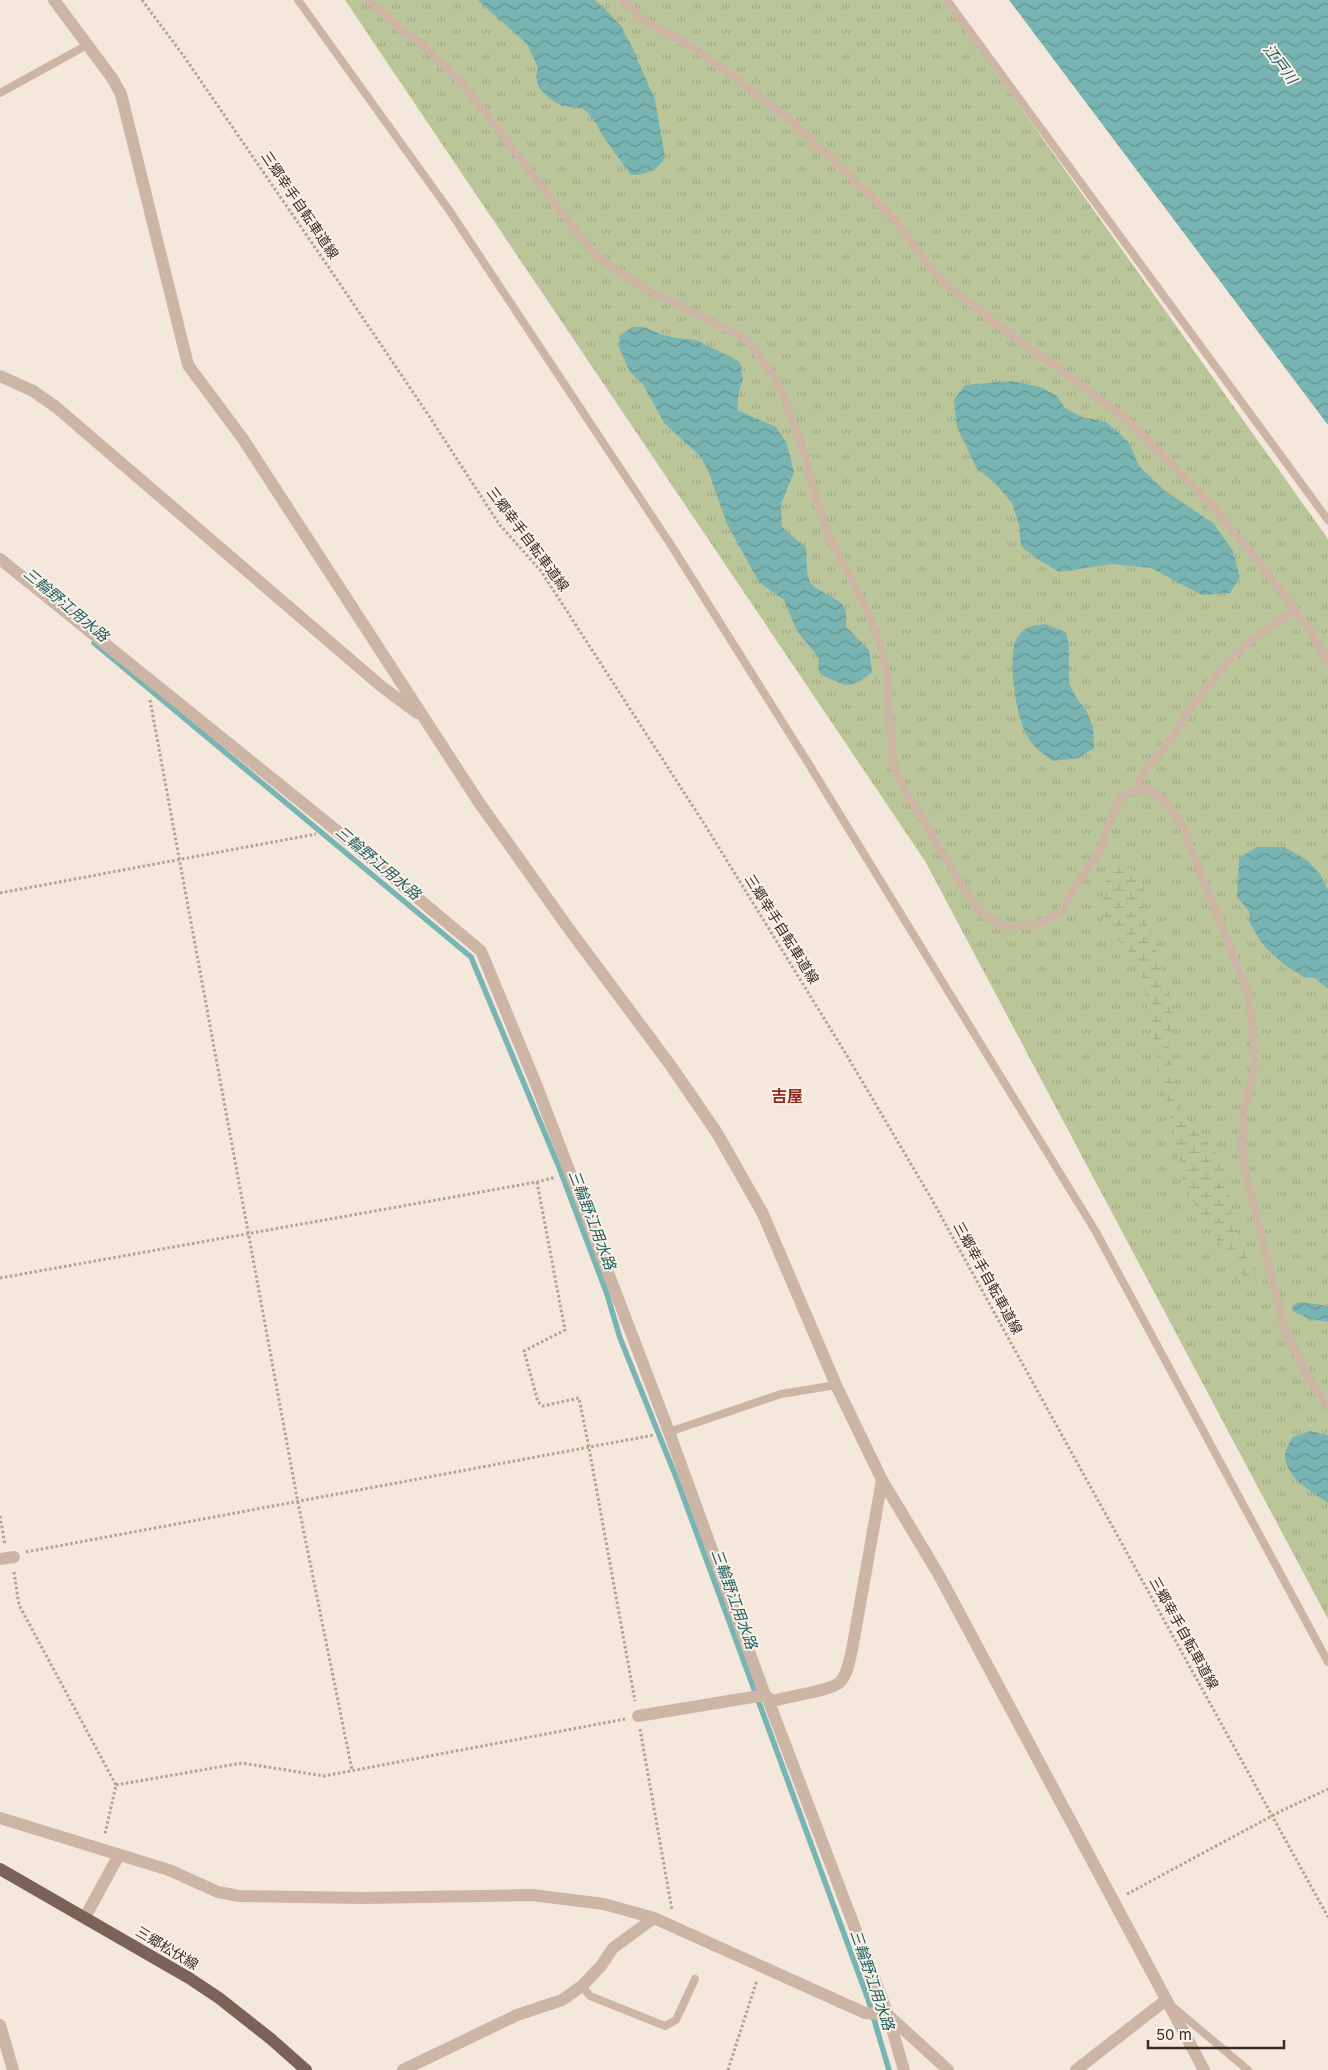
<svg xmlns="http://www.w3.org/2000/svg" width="1328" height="2070" font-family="Inter,'Noto Sans JP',sans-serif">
<defs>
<pattern id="grass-tufts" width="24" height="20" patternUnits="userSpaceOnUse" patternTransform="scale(1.25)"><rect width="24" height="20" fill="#bac59a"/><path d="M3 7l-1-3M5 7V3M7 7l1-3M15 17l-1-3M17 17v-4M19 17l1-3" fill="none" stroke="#a1a985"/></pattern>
<pattern id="wetland-marsh" width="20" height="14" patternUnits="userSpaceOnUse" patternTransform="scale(1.25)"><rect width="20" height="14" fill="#bac59a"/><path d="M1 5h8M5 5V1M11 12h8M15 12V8" fill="none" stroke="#a1a985"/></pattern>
<pattern id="water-waves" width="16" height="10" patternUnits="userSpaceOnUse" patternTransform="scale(1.25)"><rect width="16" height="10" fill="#78b4b2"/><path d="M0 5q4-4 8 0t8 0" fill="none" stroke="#639391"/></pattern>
</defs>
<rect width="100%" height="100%" fill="#f4e7dc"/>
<path fill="url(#grass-tufts)" d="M345,0H944L1328,539V1619L925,861Z"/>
<path fill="url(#wetland-marsh)" d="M1114,867L1133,869L1144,887V915L1170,995L1174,1019L1168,1045L1180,1111L1217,1154L1226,1167L1232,1219L1242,1248L1258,1280L1250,1283C1222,1249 1203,1223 1184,1184L1138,962L1102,922L1103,887Z"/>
<path fill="url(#water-waves)" d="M478,0H594L604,8L621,26L631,45L655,100L665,157C659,170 645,175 631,175L602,135L596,123L585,110L581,108L562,106L549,98L539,88L536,77L538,68L527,44Z
M1009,0H1328V425Z
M632,327H644L660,334L676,338L696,340L740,362L743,380L739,391L737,410L776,427L787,444L794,472L781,504L782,527L806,548C808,559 804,576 813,586C815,588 820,590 823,592C842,603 848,603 846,627L869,650L872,672C848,692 845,685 820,674L818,667L819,658L797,631L784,600L759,582L727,524L708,470L699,455L664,423L643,384L630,372L620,350L619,336Z
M1012,381L1040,387L1057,396L1065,408L1082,417L1106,422L1120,434L1129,443L1139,466L1165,491L1213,523L1233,551L1240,577L1230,593L1202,595L1151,568L1112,564L1059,572L1034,557L1021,546L1019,525L1012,503L994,482L977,469L957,427L954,400L965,385Z
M1045,624L1066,632L1069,647V683L1077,699L1086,710L1093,727L1094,748L1078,758L1053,761C1043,754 1032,746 1026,734C1016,716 1006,653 1018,636C1024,627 1035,625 1045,624Z
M1257,847H1284L1308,861L1320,874L1328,890V989L1315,978L1304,977L1285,965L1271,953L1261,942L1250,923L1249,911L1237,897L1239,858Z
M1301,1302L1328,1306V1322L1310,1319L1292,1311L1295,1304Z
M1310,1431L1328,1435V1503C1312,1492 1285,1477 1285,1455C1285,1449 1290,1442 1293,1437Z"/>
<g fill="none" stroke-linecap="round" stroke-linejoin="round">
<path stroke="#78b4b2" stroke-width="5.5" d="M94,643L471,957L559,1167L607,1294L620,1338L676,1477L868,1999L889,2070"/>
<path stroke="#b99f90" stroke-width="3" stroke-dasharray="2.5 2.5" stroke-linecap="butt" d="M142,0L183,55L338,281L429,416L499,524L541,571L705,825L846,1054L931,1198L1328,1917
M150,700L298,1503L352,1770
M0,893L316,834
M537,1182L565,1330L524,1351L538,1402L543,1406L579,1398L589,1448L635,1701
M0,1278L537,1182L556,1177
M0,1516L5,1545
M26,1552L654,1435
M14,1572L19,1605L116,1785L105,1834
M640,1729L672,1910
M116,1785L242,1763L324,1776L625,1719
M1127,1894L1281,1811L1328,1789
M728,2070L757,1980"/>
<path stroke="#cdb5a6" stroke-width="8" d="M298,0L449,210L671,545L810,766L1096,1232L1328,1662
M369,0L402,31L421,43L462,83L578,234L605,262L638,285L746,339L765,364L780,387L791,417L805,456L810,479L829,538L867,610L881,646L886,668L893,763L900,781L956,876L980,912L1001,925L1024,926L1040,923L1061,912L1085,872L1097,856L1104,842L1108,823L1120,798L1131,791L1151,789L1165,801L1183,828L1248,994L1253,1033L1254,1059L1253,1074L1243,1114L1242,1153L1246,1174L1285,1330L1308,1377L1328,1407
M622,0L645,21L696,49L788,118L885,210L908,236L918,252L943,282L1019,341L1083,386L1127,420L1212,506L1254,556L1309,628L1328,663
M947,0L1328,520
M0,93L87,45
M1139,790V779L1176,732L1189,710L1228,661L1254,638L1295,610
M669,1432L781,1394L836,1385
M582,1986L590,1996L665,2026L676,2020L695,1979
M1173,2007L1248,2070"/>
<path stroke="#cdb5a6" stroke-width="12" d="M54,0L112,78L121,94L188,365L243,439L478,801L569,929L671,1066L717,1133L763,1214L836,1385L882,1480L939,1575L1204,2070
M0,376L33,391L56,407L381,686L417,713
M0,559L336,830L481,951L536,1084L669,1432L765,1695L772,1701
M882,1480L852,1650C849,1661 848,1674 840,1682C832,1691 784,1697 769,1702L888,2015L904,2070
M0,1559L14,1557
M638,1716L765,1695
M0,1818L169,1870L218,1892L239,1896L364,1898L532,1895L604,1904L654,1918L865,2013L888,2015L948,2070
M85,1917L119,1855
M0,2025L13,2070
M403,2070L517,2015L562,2000L582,1986L601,1966L613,1948L654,1918
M1076,2070L1166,2000"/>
<path stroke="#7c6158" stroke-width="12" d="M0,1869L189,1978L219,1998L271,2039L306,2070"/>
</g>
<g text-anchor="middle" stroke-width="4" stroke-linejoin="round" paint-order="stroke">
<g font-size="14" fill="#392c28" stroke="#fbf1e9">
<text transform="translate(300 205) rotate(56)" y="5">三郷幸手自転車道線</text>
<text transform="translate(528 539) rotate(53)" y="5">三郷幸手自転車道線</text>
<text transform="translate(782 929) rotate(58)" y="5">三郷幸手自転車道線</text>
<text transform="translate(988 1278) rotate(61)" y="5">三郷幸手自転車道線</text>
<text transform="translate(1184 1633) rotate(61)" y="5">三郷幸手自転車道線</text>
<text transform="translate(167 1948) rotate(31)" y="5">三郷松伏線</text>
</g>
<g font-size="15" font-style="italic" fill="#1a5e5d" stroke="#fbf1e9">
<text transform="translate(1280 64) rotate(53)" y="5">江戸川</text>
<text transform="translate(66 605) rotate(40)" y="5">三輪野江用水路</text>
<text transform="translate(378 863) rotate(40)" y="5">三輪野江用水路</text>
<text transform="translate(592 1220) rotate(69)" y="5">三輪野江用水路</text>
<text transform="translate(734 1599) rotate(70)" y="5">三輪野江用水路</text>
<text transform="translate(872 1980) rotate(71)" y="5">三輪野江用水路</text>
</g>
<g font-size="16" font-weight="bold" fill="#8f2d1a" stroke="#fbf1e9">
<text x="787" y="1102">吉屋</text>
</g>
</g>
<path d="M1148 2040v8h136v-8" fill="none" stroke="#392c28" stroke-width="2.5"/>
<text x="1156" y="2040" font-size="15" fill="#392c28" stroke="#fbf1e9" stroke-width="4" paint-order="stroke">50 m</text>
</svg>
